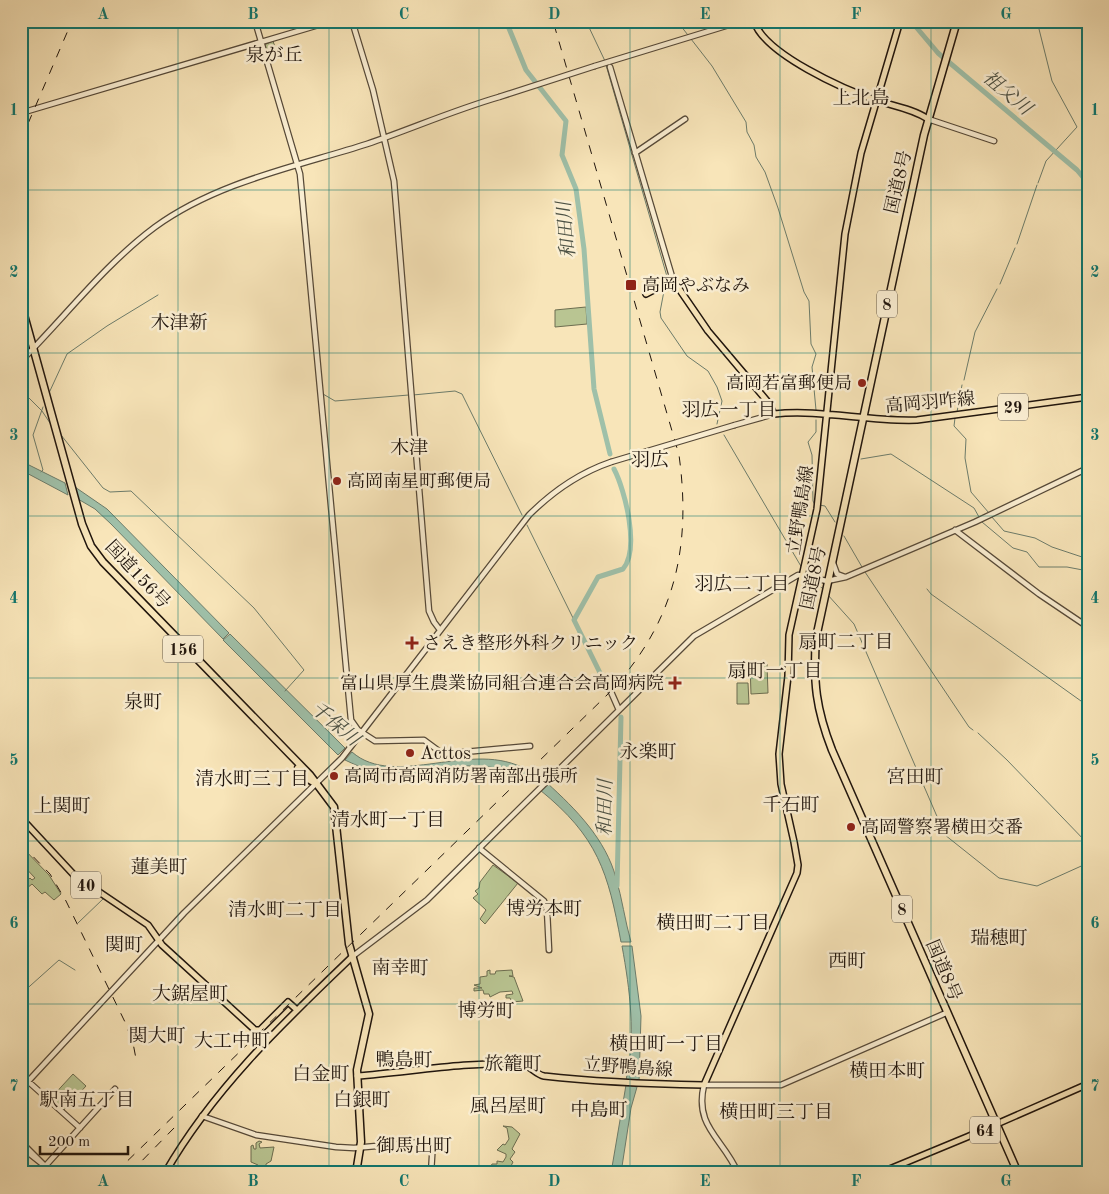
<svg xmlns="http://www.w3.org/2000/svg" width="1109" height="1194" font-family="'Old Standard TT','Noto Serif JP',serif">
<rect width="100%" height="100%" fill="#f8e5b9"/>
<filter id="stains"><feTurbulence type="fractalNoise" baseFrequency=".004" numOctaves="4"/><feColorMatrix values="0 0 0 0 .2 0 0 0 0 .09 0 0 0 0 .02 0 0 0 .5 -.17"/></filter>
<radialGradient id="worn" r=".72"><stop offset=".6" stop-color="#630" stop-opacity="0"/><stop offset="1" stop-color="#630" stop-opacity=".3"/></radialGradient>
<path fill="#b9c592" stroke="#6c6d50" d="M273,41L278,56L268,58L264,45Z
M586,307L587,324L555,327V310Z
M750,664H767L768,693L751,694Z
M737,683H748L749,704H737Z
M21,846L49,875L61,894L54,900L45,892L42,894L32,884L21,893V887L30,878L32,880L35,878L21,863Z
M493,865L518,883L485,924L480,919L486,910L473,898L478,894L475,891L479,888L480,882Z
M490,970V974H495L496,971L512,970L513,976H509L514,977L523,1001L512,1002L510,998H506V995L513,994L512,991L500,992L490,997L489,994H484L483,990L474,991V988H482L474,985L480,984V977L487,976V971Z
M73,1074L86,1086L63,1111L50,1099Z
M503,1126L512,1127L520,1134L512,1149L515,1152L510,1159L513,1162L509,1170L500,1167L496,1173L488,1172L492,1164H497V1161L503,1162L506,1157V1154L497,1150L503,1144L505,1145L509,1139L507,1128Z
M259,1141L262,1142L259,1144L260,1148L274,1147L271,1161L266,1164V1172L258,1173V1165L251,1162V1146L253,1145L254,1149H256V1143Z"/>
<path fill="#9fc0a9" stroke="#6c7c6b" d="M21,461L65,483L68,495L21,470Z
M75,487L107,509L229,633L223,639L111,524L95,509L78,499Z
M230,634L345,748L338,755L223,640Z
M352,752C395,790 473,738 527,770L521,777C500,765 469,764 446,768C429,770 413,776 396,775C378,775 362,768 345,760Z
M547,783C576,809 606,840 616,878C622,898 625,921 631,942H621C608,872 598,837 540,790Z
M622,946H632L641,1016L639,1082L626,1080C636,1036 630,990 622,946Z
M626,1085L637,1087L631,1108L621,1173H611Z"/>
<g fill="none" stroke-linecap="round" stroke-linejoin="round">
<path stroke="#6c7c6b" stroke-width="1" d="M586,21L605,61
M677,21L712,66L746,122L747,132L754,145L756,157L765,172L778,208L804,292L809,301L811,344L816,354L812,367L816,410
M1037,21L1052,81L1077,127L1046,161L1038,183
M606,65L668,280
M1017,244L1037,185
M1000,284L1015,248
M664,291L660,312L661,318L687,356L708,371L717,387L722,401L717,424
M964,380L975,332L997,289
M21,390L42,411L50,423
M49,393L67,354L107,326L158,295
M323,394L335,401L409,395
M413,395L455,391L462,394L522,515
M957,412L962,385
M955,418L954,426L966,439L965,458L971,492L989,513
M61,435L103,488L110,492L131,491L254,608L304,670L285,691
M724,435L802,568
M861,459L891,454L974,508L979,517
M41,472L43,470L33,435L43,407
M815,505L813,501L812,455L808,442L816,432V420
M819,505L825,506L835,522
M991,516L1004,531L1035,538L1052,547L1088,559
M982,522L1013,548L1027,552L1039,567H1067L1088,571
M527,525L574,620
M844,536L862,567
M865,572L969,727L973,730
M813,580L823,589
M927,589L931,594L1088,706
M827,594L854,624L945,835L999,878L1037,886L1088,863
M978,733L1007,760L1088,844
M78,923L103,899
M21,994L59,960L75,970"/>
<path stroke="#9fc0a9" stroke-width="3" d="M1086,303L1088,321"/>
<path stroke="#9fc0a9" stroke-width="5" d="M506,21L526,70L566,121L562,155L576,189L584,249L594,389L610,454
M911,21L938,53L1077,170L1088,183
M605,683L574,620L598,577L623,569C640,549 625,490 614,469
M520,770L546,788
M617,886L621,717"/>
<g stroke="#564938" stroke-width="7">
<path id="minor" d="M255,21L300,174L351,720L358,730L375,741L424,740L443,754L530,746
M352,21L373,90L394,181L429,611L434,622L440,630
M595,66L742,21
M610,67L673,280
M21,113L332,21
M928,119L994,141
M635,153L685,119
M21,361C65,317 105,264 155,227C217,182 295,167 367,144C411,129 454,110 499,97
M735,425L774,414
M955,530L1039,594L1088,627
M833,563L837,574L845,577
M608,685L619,710
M479,848L544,901L547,910L549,950
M353,956L427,900L694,636L798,575L827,581L846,577L975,522L1088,468
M21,1075L80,1128
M21,1089L184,913L342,758L529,515C553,491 579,473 611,462
M202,1116L256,1135L336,1147L354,1148L433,1141L431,1173
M21,1142L45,1166
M21,1147L45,1166
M39,1173L115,1089
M738,1173C723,1138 694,1127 704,1085H781L946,1013"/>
</g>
<g stroke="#20150d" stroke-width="8">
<path id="major" d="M754,21C764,54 845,90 878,101C894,106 913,109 928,119
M646,294L673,280L708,331L768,402L774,414C821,409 869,422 917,420L1088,397
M21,818L74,875L148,925L162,945L255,1030H260L288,1002L297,1010
M357,1076C410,1072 464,1062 517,1064C531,1064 534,1074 544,1076C597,1082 650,1084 704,1085L797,873L798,865L794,842L781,784L779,754L788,676L789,635L817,509L845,234L861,153L900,21
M165,1173C214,1088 283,1023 353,956
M880,1173L967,1137L1088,1084"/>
</g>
<g stroke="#20150d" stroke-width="9">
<path id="highway" d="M957,21L924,135L816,638C813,682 816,709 832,750L1018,1173
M21,304L82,524L91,546L103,562L310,775L334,807L349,944L369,1014L357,1070L361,1142L356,1173
M298,768L308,779L315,783"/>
</g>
<use href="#minor" stroke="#faeed2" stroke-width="4.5"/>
<use href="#major" stroke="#f8e5b9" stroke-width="5"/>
<use href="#highway" stroke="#f8e5b9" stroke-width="6"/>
<path stroke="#20150d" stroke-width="1" stroke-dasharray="9 9" stroke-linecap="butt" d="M21,140L72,21
M21,844L50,874L66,901L125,1022L133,1043L137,1064
M115,1173L606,696C674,625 692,550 679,455L553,21
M130,1173L175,1127"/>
<g stroke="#564938" stroke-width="7" stroke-linecap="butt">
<path id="minor-bridge" d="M499,97L595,66
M611,462L735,425"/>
</g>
<use href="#minor-bridge" stroke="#faeed2" stroke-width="4.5"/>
</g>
<path fill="none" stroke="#0f766e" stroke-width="1" stroke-opacity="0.55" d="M178,21V1173M329,21V1173M479,21V1173M630,21V1173M780,21V1173M931,21V1173M21,190H1088M21,353H1088M21,516H1088M21,678H1088M21,841H1088M21,1004H1088"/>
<g fill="#8f2418" stroke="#faeed2" stroke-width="2">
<rect x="625" y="279" width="12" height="12" rx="2.5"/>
<circle cx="862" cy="383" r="5"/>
<circle cx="337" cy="481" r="5"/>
<path d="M409.5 635.5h5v5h5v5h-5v5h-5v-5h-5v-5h5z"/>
<path d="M672.5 675.5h5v5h5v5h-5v5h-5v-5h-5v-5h5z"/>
<circle cx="410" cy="753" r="5"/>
<circle cx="334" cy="776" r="5"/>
<circle cx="851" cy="827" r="5"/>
</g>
<g text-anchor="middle" stroke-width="5" stroke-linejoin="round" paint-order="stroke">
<g fill="#faeed2" stroke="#615648" stroke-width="1">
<rect x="877" y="290.5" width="20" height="27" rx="4"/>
<rect x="998" y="393.5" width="30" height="27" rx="4"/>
<rect x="163" y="635.5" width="40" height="27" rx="4"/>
<rect x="71" y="871.5" width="30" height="27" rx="4"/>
<rect x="892" y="895.5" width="20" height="27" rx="4"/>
<rect x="970" y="1116.5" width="30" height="27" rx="4"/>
</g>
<g font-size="16" font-weight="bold" fill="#20150d">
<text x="887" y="310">8</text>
<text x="1013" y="413">29</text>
<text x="183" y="655">156</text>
<text x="86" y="891">40</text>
<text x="902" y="915">8</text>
<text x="985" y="1136">64</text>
</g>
<g font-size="18" fill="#20150d" stroke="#faeed2">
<text transform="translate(898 182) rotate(-77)" y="6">国道8号</text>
<text transform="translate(930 402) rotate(-5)" y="6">高岡羽咋線</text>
<text transform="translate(800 510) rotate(-81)" y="6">立野鴨島線</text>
<text transform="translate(138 574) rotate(47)" y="6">国道156号</text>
<text transform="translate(813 578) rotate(-78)" y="6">国道8号</text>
<text transform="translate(944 970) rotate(67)" y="6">国道8号</text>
<text transform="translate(628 1067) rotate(4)" y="6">立野鴨島線</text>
</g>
<g font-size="18" fill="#20150d" stroke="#faeed2" text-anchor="start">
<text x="642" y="291">高岡やぶなみ</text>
<text x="852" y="389" text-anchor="end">高岡若富郵便局</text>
<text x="347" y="487">高岡南星町郵便局</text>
<text x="423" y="649">さえき整形外科クリニック</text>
<text x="664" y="689" text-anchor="end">富山県厚生農業協同組合連合会高岡病院</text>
<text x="420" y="759">Acttos</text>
<text x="344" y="782">高岡市高岡消防署南部出張所</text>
<text x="861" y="833">高岡警察署横田交番</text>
</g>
<g font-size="19" fill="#20150d" stroke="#faeed2">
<text x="274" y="61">泉が丘</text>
<text x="861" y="104">上北島</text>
<text x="179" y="329">木津新</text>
<text x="729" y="416">羽広一丁目</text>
<text x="409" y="454">木津</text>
<text x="650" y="466">羽広</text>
<text x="742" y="590">羽広二丁目</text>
<text x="846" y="648">扇町二丁目</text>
<text x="775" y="677">扇町一丁目</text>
<text x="143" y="708">泉町</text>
<text x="648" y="758">永楽町</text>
<text x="915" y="783">宮田町</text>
<text x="252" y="785">清水町三丁目</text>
<text x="791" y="811">千石町</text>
<text x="62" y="812">上関町</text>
<text x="388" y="826">清水町一丁目</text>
<text x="159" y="873">蓮美町</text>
<text x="544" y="915">博労本町</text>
<text x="285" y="916">清水町二丁目</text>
<text x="713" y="929">横田町二丁目</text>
<text x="999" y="944">瑞穂町</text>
<text x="124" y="951">関町</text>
<text x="847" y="967">西町</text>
<text x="400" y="974">南幸町</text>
<text x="190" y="1000">大鋸屋町</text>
<text x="486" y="1017">博労町</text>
<text x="157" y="1042">関大町</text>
<text x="232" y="1047">大工中町</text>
<text x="666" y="1050">横田町一丁目</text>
<text x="404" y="1066">鴨島町</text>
<text x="513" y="1070">旅籠町</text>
<text x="887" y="1077">横田本町</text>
<text x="321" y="1080">白金町</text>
<text x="87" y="1106">駅南五丁目</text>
<text x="362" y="1106">白銀町</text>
<text x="508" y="1112">風呂屋町</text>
<text x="599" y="1116">中島町</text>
<text x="776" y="1118">横田町三丁目</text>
<text x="414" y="1152">御馬出町</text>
</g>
<g font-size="19" font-style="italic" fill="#4c5144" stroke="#faeed2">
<text transform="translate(1008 92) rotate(40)" y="7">祖父川</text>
<text transform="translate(565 230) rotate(-95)" y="7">和田川</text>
<text transform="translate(336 723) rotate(40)" y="7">千保川</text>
<text transform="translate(604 808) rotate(-89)" y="7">和田川</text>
</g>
</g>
<rect width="1109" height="1194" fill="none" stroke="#f8e5b9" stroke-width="55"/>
<path d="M40 1146v8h88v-8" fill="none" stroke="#20150d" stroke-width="2.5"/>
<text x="48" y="1146" font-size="15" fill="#20150d" stroke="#faeed2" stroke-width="4" paint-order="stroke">200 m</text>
<rect x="28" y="28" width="1054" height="1138" fill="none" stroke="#0f766e" stroke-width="2"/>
<g font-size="16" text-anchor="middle" font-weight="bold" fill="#0f766e">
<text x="103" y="19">A</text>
<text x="253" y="19">B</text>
<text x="404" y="19">C</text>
<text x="554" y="19">D</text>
<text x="705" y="19">E</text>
<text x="856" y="19">F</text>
<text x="1006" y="19">G</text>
<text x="14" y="115">1</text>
<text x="1095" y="115">1</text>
<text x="14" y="277">2</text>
<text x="1095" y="277">2</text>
<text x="14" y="440">3</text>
<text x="1095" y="440">3</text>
<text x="14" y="603">4</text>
<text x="1095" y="603">4</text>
<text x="14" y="765">5</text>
<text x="1095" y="765">5</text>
<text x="14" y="928">6</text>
<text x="1095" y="928">6</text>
<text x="14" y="1091">7</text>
<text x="1095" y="1091">7</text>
<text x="103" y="1186">A</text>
<text x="253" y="1186">B</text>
<text x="404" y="1186">C</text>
<text x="554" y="1186">D</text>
<text x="705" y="1186">E</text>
<text x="856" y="1186">F</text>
<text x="1006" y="1186">G</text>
</g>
<rect width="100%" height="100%" filter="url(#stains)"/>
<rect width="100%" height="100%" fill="url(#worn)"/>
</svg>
